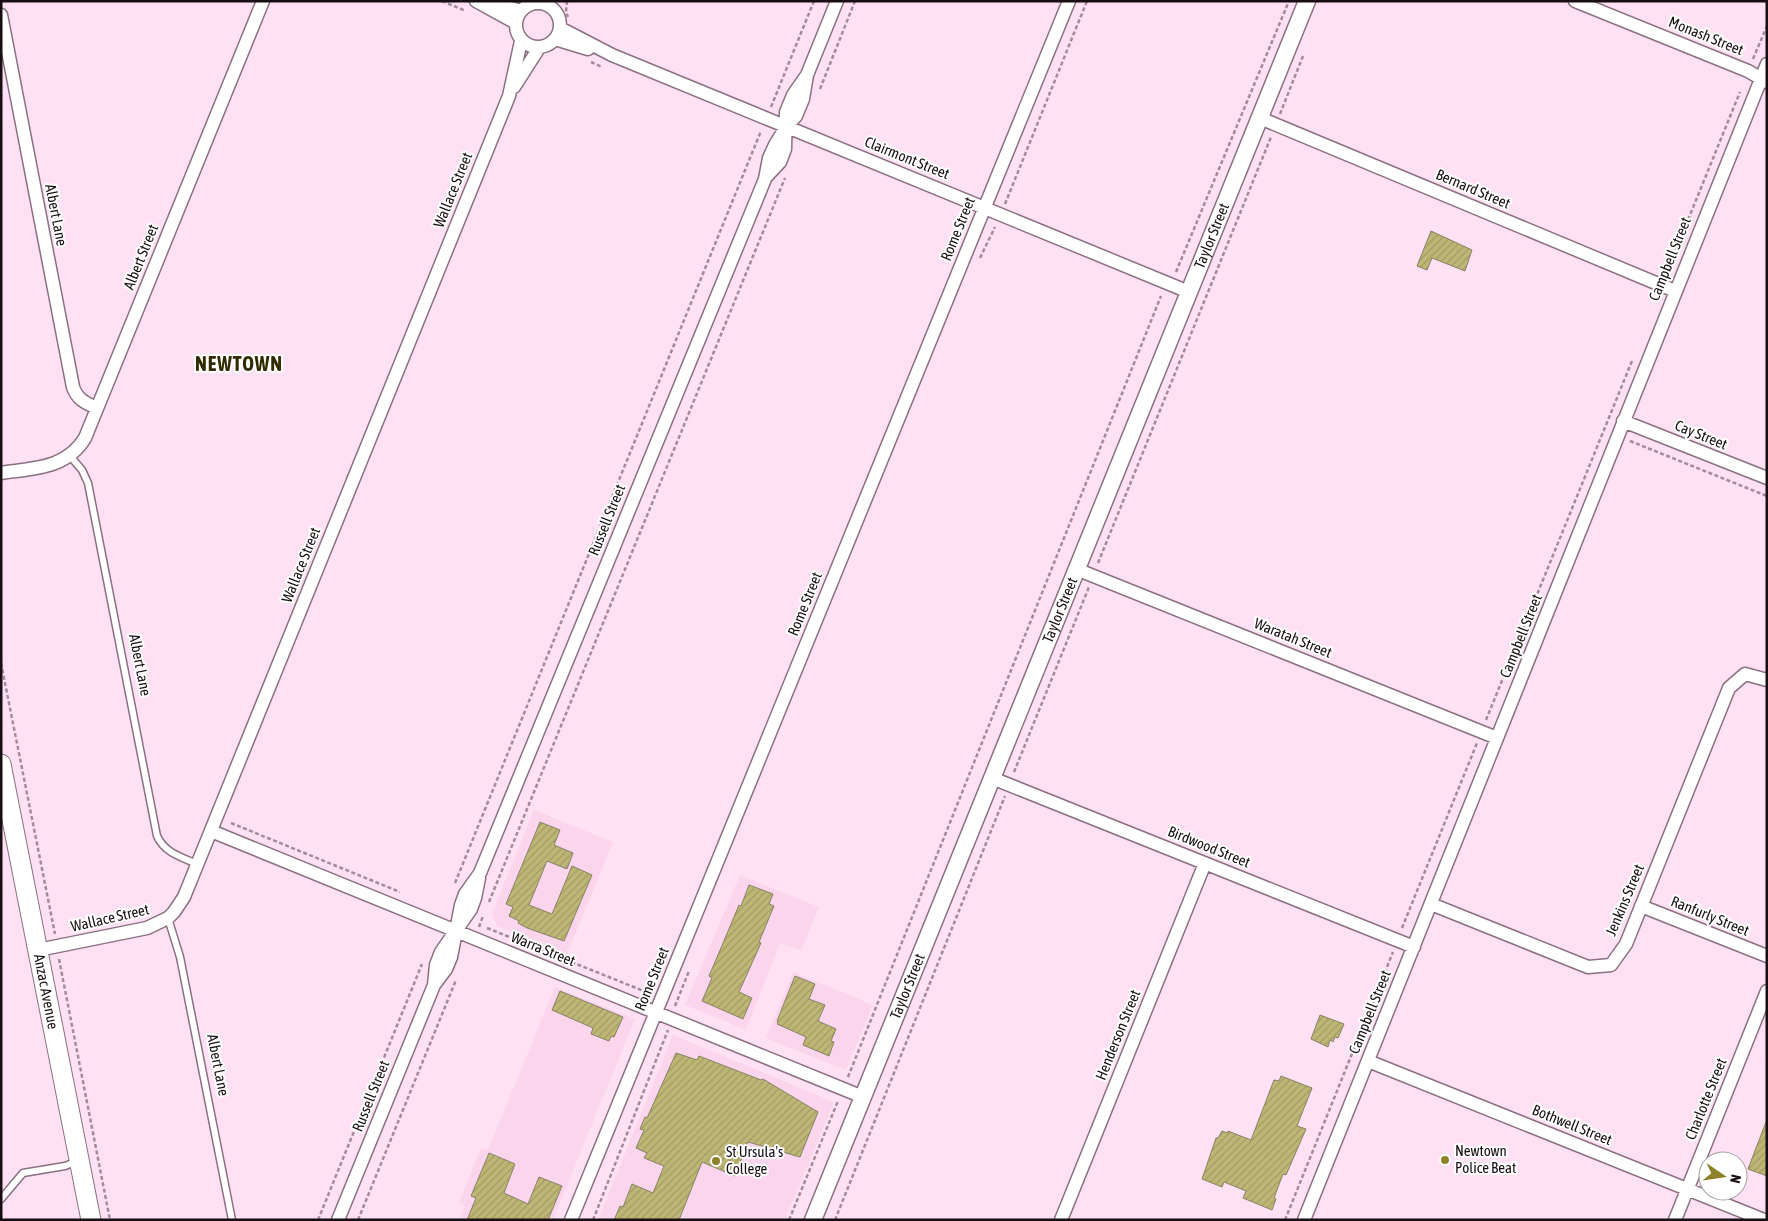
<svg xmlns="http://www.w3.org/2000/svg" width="1768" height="1221" font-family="'Asap Condensed',sans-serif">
<defs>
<pattern id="building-hatch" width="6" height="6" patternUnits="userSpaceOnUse" patternTransform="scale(1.25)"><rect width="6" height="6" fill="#beb675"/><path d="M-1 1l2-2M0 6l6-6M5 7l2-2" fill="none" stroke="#a39b64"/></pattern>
</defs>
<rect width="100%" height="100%" fill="#ffe1f3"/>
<path fill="#fad5ec" d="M534,810L613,842L567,954L497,926L492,913Z
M740,875L819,907L801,951L780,943L746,1030L685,1005Z
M793,972L873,1005L846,1070L766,1038Z
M555,987L635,1019L553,1220H460L465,1206L459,1203L481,1148L488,1150Z
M673,1035L834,1102L785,1220H598Z"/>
<path fill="url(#building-hatch)" stroke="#868266" d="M1431,231L1472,250L1465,271L1432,258L1427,270L1417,266Z
M540,822L560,830L554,845L573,853L567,869L547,861L529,905L552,914L572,866L592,875L564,941L527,928L518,923L519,921L509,916L513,907L506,904Z
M749,885L773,894L769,904L774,906L759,942L761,943L739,992L752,998L743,1019L702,1001L712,978L709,976L721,948L739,905L741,906Z
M795,976L815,984L809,999L825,1005L818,1021L836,1029L831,1041L834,1042L829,1056L803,1045L806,1037L777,1024L778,1022L777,1021Z
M560,991L623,1017L614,1037L611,1036L609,1041L591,1034L593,1028L552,1010Z
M1320,1015L1344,1024L1338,1038L1335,1037L1333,1042L1330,1040L1328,1047L1311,1039Z
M676,1053L697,1060L699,1056L761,1080L763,1079L818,1112L800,1157L748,1142L735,1176L702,1162L679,1220H614L620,1206L623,1207L632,1184L653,1193L664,1166L644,1158L647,1153L636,1148L644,1130L640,1129L645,1117L647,1118Z
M1281,1076L1312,1088L1297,1126L1306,1129L1286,1175L1283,1174L1274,1198L1276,1199L1272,1210L1243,1198L1246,1191L1224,1182L1222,1187L1202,1179L1216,1138H1218L1222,1131L1227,1133L1228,1131L1251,1140L1274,1080L1279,1081Z
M1766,1122L1767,1123V1176L1748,1169Z
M489,1153L515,1164L504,1193L528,1204L539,1177L562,1186L548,1220H467L476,1198L471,1196Z"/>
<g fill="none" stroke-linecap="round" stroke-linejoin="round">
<g stroke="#8a7081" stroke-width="9">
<path id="lane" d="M70,456L82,470L88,483L157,836C165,853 181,857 197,864
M168,918L180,957L232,1220
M1,1199L23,1173L65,1166L78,1161"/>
</g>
<g stroke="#8a7081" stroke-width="15">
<path id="street" d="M476,1L516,23
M487,1L521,11
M1575,1L1748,71L1767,82
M516 25a22 22 0 1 1 44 0a22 22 0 1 1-44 0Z
M1,15L73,387C77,399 85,403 97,408
M560,28L612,55L1189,292
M555,39L588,49
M514,87L539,48
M1260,118L1675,291
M765,178L780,162L785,149L786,112L793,95L807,75L837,1
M1623,421L1767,478
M1,473C34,468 66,469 85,438L263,1
M1076,569L1497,738
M992,778L1414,947
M211,831L863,1097
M1431,904L1588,967L1611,965L1626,944L1729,688L1745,674L1767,680
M1641,906L1767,956
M38,950L147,928L168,918L174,912L184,897L509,96L521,41
M434,985L446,969L451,957L461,905L465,894L480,873L765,179L769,158L775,145L786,127L796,116L803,99L807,75
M1368,1061L1764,1220
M338,1220L434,985L436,965L441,952L471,909L475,898L479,878
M571,1220L1069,1
M1061,1220L1205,863
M1304,1220L1767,64
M1675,1220L1767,991"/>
</g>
<g stroke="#8a7081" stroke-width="19">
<g id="secondary">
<path id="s1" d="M813,1220L1307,1"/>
</g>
</g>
<g stroke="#8a7081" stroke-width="21">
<g id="primary">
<path id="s2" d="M1,764L91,1220"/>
</g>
</g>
<path stroke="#a28c99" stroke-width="2.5" stroke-dasharray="4 2.5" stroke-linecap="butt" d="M442,1L466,11
M567,1L566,12L568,17
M1753,59L1767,26
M591,62L602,67
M820,89L855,1
M771,107L814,1
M1280,114L1303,56
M1005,204L1087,1
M980,258L995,227
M1176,272L1289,1
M1666,274L1740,92
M1630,441L1767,496
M1098,563L1271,137
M1,663L55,934
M1486,720L1632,361
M1014,772L1089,587
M231,823L400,892
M455,883L761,131
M489,902L785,178
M479,927L483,916
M487,928L651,994
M1402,928L1477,743
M59,959L110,1220
M675,1006L689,971
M848,1077L1161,296
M318,1220L422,964
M358,1220L456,980
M593,1220L668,1030
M789,1220L838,1101
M835,1220L1005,796
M1285,1220L1393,952"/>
<use href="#lane" stroke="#fff" stroke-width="6"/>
<use href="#street" stroke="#fff" stroke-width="12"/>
<use href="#secondary" stroke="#fff" stroke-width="16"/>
<use href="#primary" stroke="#fff" stroke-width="19"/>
</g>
<g fill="#8d8229" stroke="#fff" stroke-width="2">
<circle cx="1445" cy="1160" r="5"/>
<circle cx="716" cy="1161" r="5"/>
</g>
<g text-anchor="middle" stroke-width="4" stroke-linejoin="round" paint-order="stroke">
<g font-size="15" fill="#170d13" stroke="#fff">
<text transform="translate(1706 36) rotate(22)" y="5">Monash Street</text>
<text transform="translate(907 158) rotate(22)" y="5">Clairmont Street</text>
<text transform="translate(1473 189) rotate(23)" y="5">Bernard Street</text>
<text transform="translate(453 190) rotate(-68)" y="5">Wallace Street</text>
<text transform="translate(56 215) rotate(79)" y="5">Albert Lane</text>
<text transform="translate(958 229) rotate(-68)" y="5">Rome Street</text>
<text dy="5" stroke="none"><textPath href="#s1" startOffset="1062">Taylor Street</textPath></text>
<text transform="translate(141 257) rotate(-68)" y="5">Albert Street</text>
<text transform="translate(1670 259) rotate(-68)" y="5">Campbell Street</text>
<text transform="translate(1701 435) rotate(22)" y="5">Cay Street</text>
<text transform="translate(607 520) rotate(-68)" y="5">Russell Street</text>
<text transform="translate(301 565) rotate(-68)" y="5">Wallace Street</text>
<text transform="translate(805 604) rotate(-68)" y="5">Rome Street</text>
<text dy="5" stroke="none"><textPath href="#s1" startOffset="658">Taylor Street</textPath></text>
<text transform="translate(1521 636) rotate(-68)" y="5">Campbell Street</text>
<text transform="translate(1293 638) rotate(22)" y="5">Waratah Street</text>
<text transform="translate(140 665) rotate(79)" y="5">Albert Lane</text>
<text transform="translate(1209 847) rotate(22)" y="5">Birdwood Street</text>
<text transform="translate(1625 900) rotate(-67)" y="5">Jenkins Street</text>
<text transform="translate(1710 916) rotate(22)" y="5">Ranfurly Street</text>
<text transform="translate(110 918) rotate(-13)" y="5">Wallace Street</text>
<text transform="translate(543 949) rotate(22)" y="5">Warra Street</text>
<text transform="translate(652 979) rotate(-68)" y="5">Rome Street</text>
<text dy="5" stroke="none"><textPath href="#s1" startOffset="252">Taylor Street</textPath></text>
<text dy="5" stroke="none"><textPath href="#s2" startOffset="232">Anzac Avenue</textPath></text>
<text transform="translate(1370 1012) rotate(-68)" y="5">Campbell Street</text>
<text transform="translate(1118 1035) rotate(-68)" y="5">Henderson Street</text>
<text transform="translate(218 1065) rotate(79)" y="5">Albert Lane</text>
<text transform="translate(371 1096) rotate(-68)" y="5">Russell Street</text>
<text transform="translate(1706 1099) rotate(-68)" y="5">Charlotte Street</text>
<text transform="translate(1572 1125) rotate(22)" y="5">Bothwell Street</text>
</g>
<g font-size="15" fill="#170d13" stroke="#fff" text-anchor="start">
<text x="1455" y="1156">Newtown<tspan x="1455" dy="17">Police Beat</tspan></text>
<text x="726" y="1157">St Ursula's<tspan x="726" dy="17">College</tspan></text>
</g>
<g font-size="20" font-weight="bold" letter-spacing="1" fill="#302b00" stroke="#fff">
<text x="239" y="371">NEWTOWN</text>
</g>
</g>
<rect width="1768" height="1221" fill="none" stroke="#170d13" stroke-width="5"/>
<g transform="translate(1723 1176) rotate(103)"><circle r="24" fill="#ffffff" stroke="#a29ea1"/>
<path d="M0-4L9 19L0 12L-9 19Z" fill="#8d8229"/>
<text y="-8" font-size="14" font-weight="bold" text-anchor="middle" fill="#170d13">N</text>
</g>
</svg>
